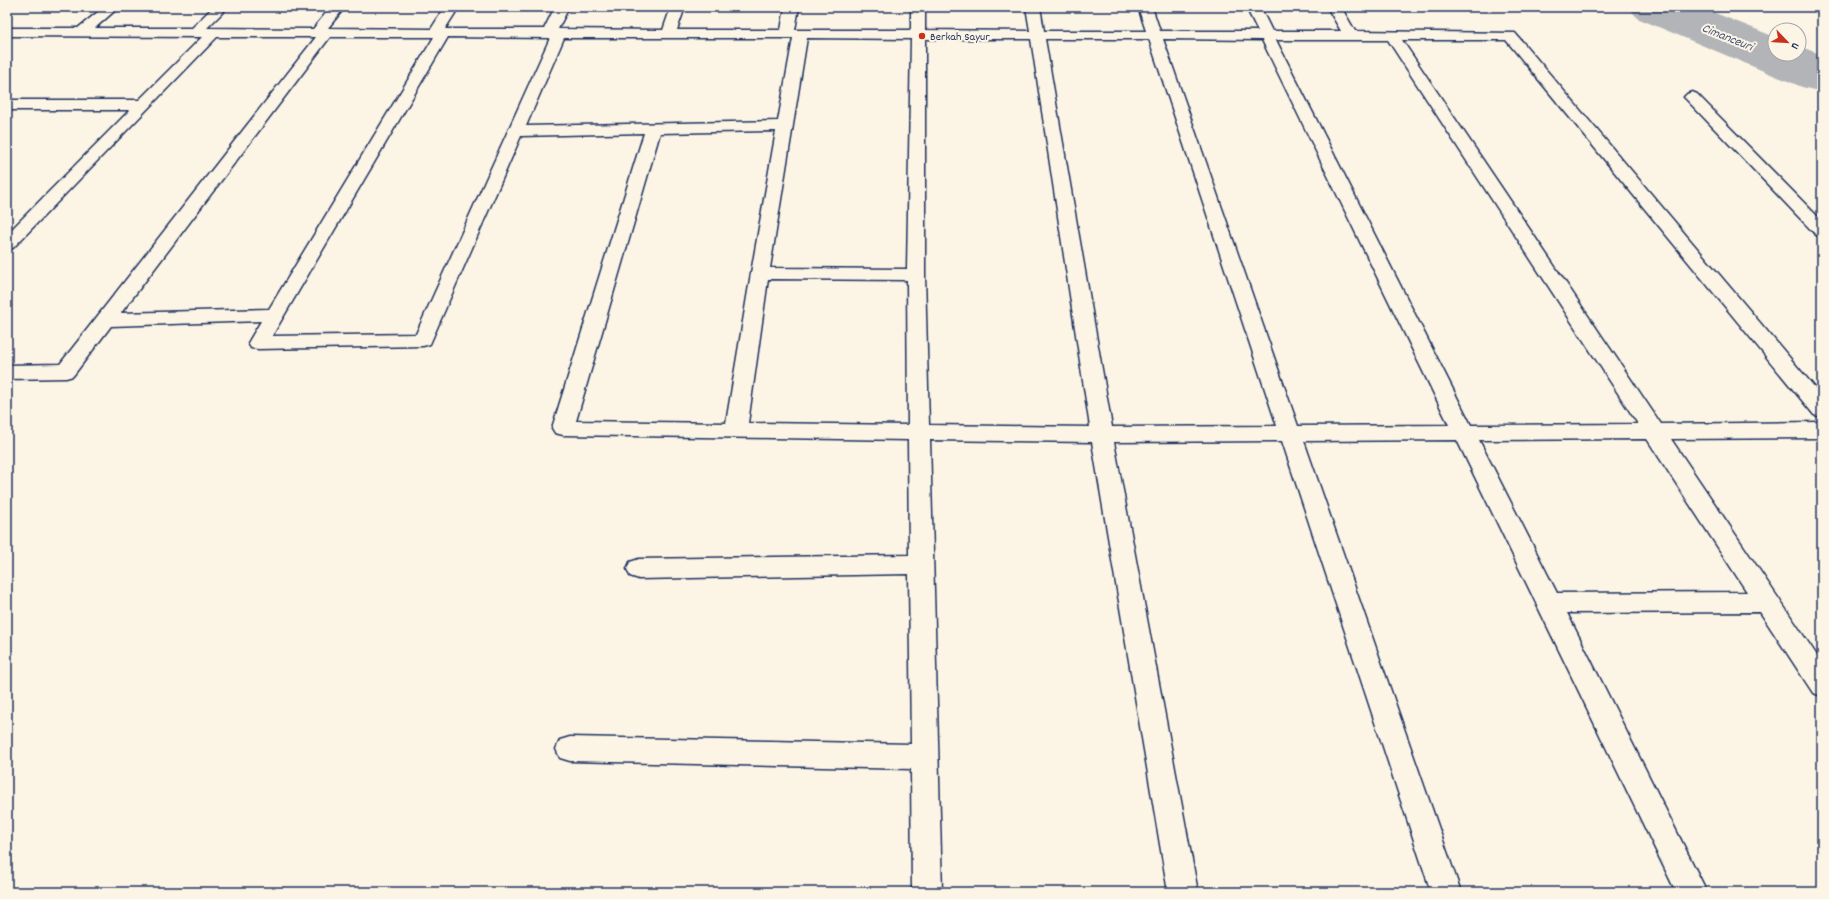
<svg xmlns="http://www.w3.org/2000/svg" width="1829" height="899" font-family="Dekko,sans-serif">
<rect width="100%" height="100%" fill="#fcf5e5"/>
<filter id="ink" filterUnits="userSpaceOnUse"><feTurbulence type="fractalNoise" baseFrequency=".025" numOctaves="2"/><feDisplacementMap in="SourceGraphic" scale="8" xChannelSelector="R" yChannelSelector="G"/><feConvolveMatrix kernelMatrix="1 2 1 2 8 2 1 2 1" color-interpolation-filters="sRGB"/></filter>
<g filter="url(#ink)">
<g fill="none" stroke-linecap="round" stroke-linejoin="round">
<path fill="#b2b4b8" fill-rule="evenodd" d="M1629,7H1700L1775,37V54H1799V46L1822,55V92L1802,87L1637,18Z"/>
<g stroke="#1b2f5e" stroke-width="3">
<path id="minor" d="M104,7H119L95,28H192L213,7H228L207,28L313,29L331,7H345L328,28L431,29L445,7H459L445,29H544L555,7H569L558,29L663,30L671,7H685L677,30H781L785,7H799L795,30H911V7H925V30L1030,31L1026,7H1040L1044,31H1146L1138,7H1152L1160,31H1258L1246,7H1260L1272,31H1341L1327,7H1341L1355,31L1515,33L1822,396V417L1814,415L1506,40H1402L1661,424L1822,422V438L1671,439L1822,663V696L1813,693L1760,612L1567,613L1707,892H1676L1457,440L1304,441L1461,892H1431L1282,441L1114,442L1198,892H1168L1092,442L930,440L942,892H912L911,769L570,761L560,758L556,749L560,740L570,737L911,744L909,574L639,579L630,576L627,569L630,562L639,559L909,555L908,440L563,435L555,433L552,428L644,133L521,136L430,344L423,346L258,349L251,348L248,343L261,321L111,326L73,376L66,378L7,379V365L60,364L316,37H217L13,248L7,249V234L130,110H7V100H139L202,37L7,36V28H78ZM330,37H434L269,309L121,313ZM448,37L550,38L416,334L272,336ZM564,38H793L778,121L526,126ZM807,38L911,39L907,269L770,268ZM925,39H1031L1090,427L929,425L925,275ZM1045,39H1149L1277,426L1112,427ZM1163,39L1262,40L1449,425L1298,426ZM1276,40H1388L1638,424L1471,425ZM776,131L751,273L726,423L576,421L660,133ZM768,279L907,280L908,425L748,423ZM1647,439L1747,592L1557,593L1479,440Z
M1692,92L1697,94L1822,221V236L1816,235L1687,100L1684,97L1687,94Z"/>
</g>
<use href="#minor" fill="#fcf5e5" fill-rule="evenodd"/>
</g>
</g>
<circle fill="#c8321e" stroke="#fcf5e5" stroke-width="1.5" cx="922" cy="36" r="4"/>
<g text-anchor="middle" stroke-width="4" stroke-linejoin="round" paint-order="stroke">
<g font-size="12" fill="#1b2f5e" stroke="#fcf5e5" text-anchor="start">
<text x="930" y="40">Berkah Sayur</text>
</g>
<g font-size="13" font-style="italic" fill="#485779" stroke="#fcf5e5">
<text transform="translate(1728 36) rotate(22)" y="5">Cimanceuri</text>
</g>
</g>
<rect width="1829" height="899" fill="none" stroke="#fcf5e5" stroke-width="24"/>
<rect x="12" y="12" width="1805" height="875" fill="none" stroke="#1b2f5e" stroke-width="1.5" filter="url(#ink)"/>
<g transform="translate(1787 42) rotate(115)"><circle r="19" fill="#fcf5e5" stroke="#a2a6af"/>
<path d="M0-3L7 15L0 10L-7 15Z" fill="#c8321e"/>
<text y="-6" font-size="11" font-weight="bold" text-anchor="middle" fill="#1b2f5e">U</text>
</g>
</svg>
